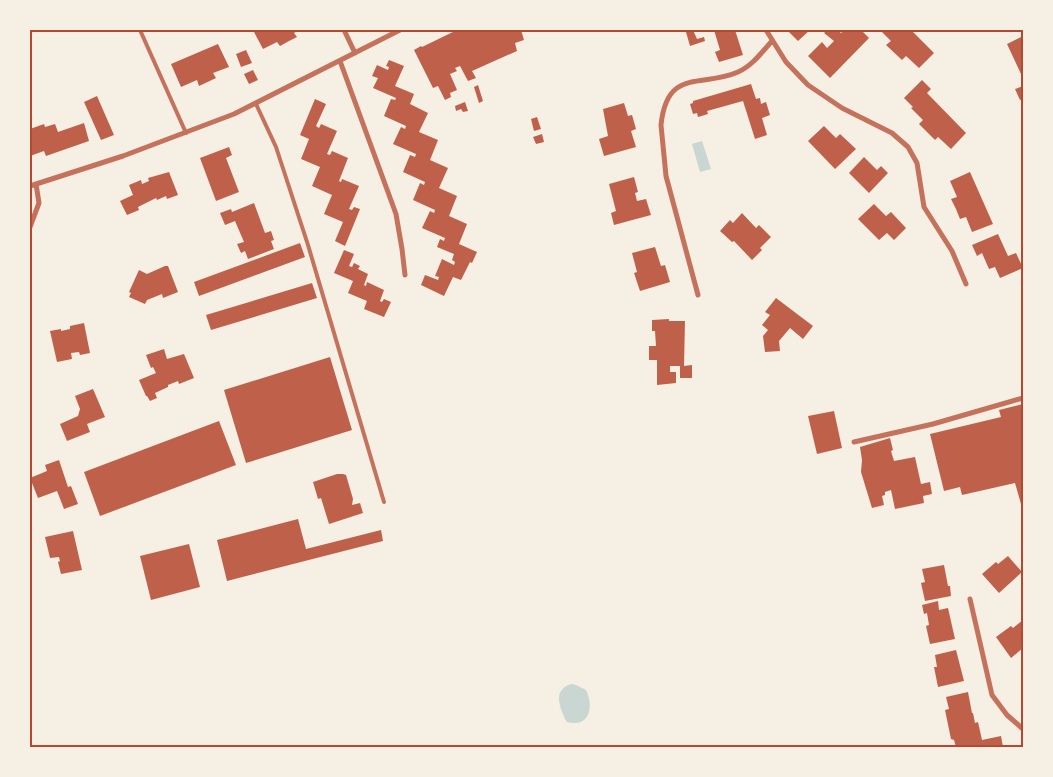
<svg xmlns="http://www.w3.org/2000/svg" width="1053" height="777" font-family="Rubik,sans-serif">
<rect width="100%" height="100%" fill="#f6efe4"/>
<path fill="#c9d6d2" d="M702,141L711,169L700,172L692,144Z
M571,684L576,685L586,690C594,706 590,728 567,722L565,719C559,705 553,690 571,684Z"/>
<path fill="#bf614a" d="M253,30H299L294,33L297,37L289,41L280,46L277,42L263,49Z
M457,30H521L524,40L515,43L517,51L472,71L476,78L468,81L460,66L455,68L457,71L450,74L457,90L450,93L451,97L445,100L438,86L433,88L414,50L421,46L422,47Z
M693,30L697,39L704,37L705,41L690,46L686,32Z
M714,30H735L743,55L719,62L715,52L720,50Z
M787,30H810L798,41Z
M827,30H838L841,33L845,30H861L869,38L830,78L808,56L822,42L827,48L834,41L824,33Z
M880,30H911L934,53L919,68L906,56L902,60L886,45L891,41Z
M1023,36V73L1021,74L1007,44Z
M218,44L229,67L213,73L216,78L199,86L197,80L181,87L171,64Z
M246,50L252,63L241,67L236,54Z
M389,60L404,66L395,86L414,94L410,104L428,113L419,132L438,140L430,160L448,168L439,188L457,196L449,216L467,224L459,244L477,252L472,263L470,262L461,280L453,277L444,296L421,285L425,275L438,280L439,277L435,276L442,259L454,265L455,262L452,260L454,254L437,247L440,239L444,241L445,238L422,228L430,211L434,213L435,210L413,200L420,183L424,185L425,182L403,172L410,155L415,157L416,154L393,144L401,127L405,129L406,126L384,116L391,99L395,100L396,98L373,88L378,78L372,76L377,65L388,70L389,67L386,66Z
M253,70L258,80L249,84L244,74Z
M922,80L931,89L927,93L966,133L951,149L938,137L935,140L919,124L923,120L911,108L913,107L904,98Z
M751,84L756,99L760,98L761,104L766,102L770,115L762,118L767,135L755,139L743,101L707,111L708,114L698,117L697,113L693,114L690,104L693,103V101Z
M478,85L483,101L479,103L474,87Z
M1023,86V99L1020,100L1015,89Z
M97,96L114,135L101,140L84,102Z
M315,99L326,104L316,126L319,128L321,124L337,131L327,154L330,155L332,151L348,158L339,181L341,182L342,179L359,186L349,209L352,210L354,207L360,209L345,246L335,241L343,222L324,214L332,195L312,186L320,167L301,159L309,139L300,135Z
M465,102L468,111L463,112L461,109L456,111L455,106Z
M624,103L628,116L632,115L636,129L631,131L636,147L604,156L599,139L608,136L603,109Z
M537,117L541,129L534,131L531,119Z
M84,123L89,141L46,156L44,151L30,156V129L44,124L45,127L55,124L58,132Z
M824,126L836,138L840,134L856,149L835,169L808,141Z
M542,134L544,142L536,144L533,137Z
M229,147L232,155L226,158L239,192L216,201L200,158Z
M864,157L877,170L881,166L888,173L869,193L849,173Z
M169,172L178,195L167,199L166,196L157,200L156,198L138,207L139,210L127,215L120,201L133,195L129,185L141,180L142,184L149,181L148,178Z
M970,172L993,224L972,232L966,217L960,219L956,209L951,199L957,197L950,181Z
M634,177L638,192L635,193L637,201L646,199L651,215L614,225L611,213L616,211L609,184Z
M254,203L265,233L271,231L274,240L271,241L274,249L248,259L245,251L241,253L237,244L244,242L235,221L225,225L220,213L231,209L232,212Z
M874,204L886,216L891,212L906,228L894,240L887,233L879,240L858,219Z
M742,213L756,228L759,225L771,237L760,248L762,250L752,260L734,241L732,242L720,231L730,220L733,223Z
M998,234L1008,256L1016,253L1023,268L1000,278L995,267L989,269L982,253L977,256L972,245Z
M300,243L305,257L199,296L194,282Z
M655,247L661,266L665,265L670,282L640,291L634,273L637,272L632,253Z
M344,250L354,254L349,266L352,267L354,263L360,266L358,269L368,274L364,285L366,286L367,282L384,290L380,301L382,302L384,299L391,302L384,317L364,309L367,301L348,293L353,281L334,273Z
M165,266H168L178,292L163,298L162,294L147,300L145,304L129,297L131,293L129,292L139,270L147,274Z
M312,283L317,298L211,330L206,315Z
M776,298L813,326L803,339L790,328L779,341L780,351L765,352L763,336L768,330L762,325L770,315L765,312Z
M669,319V321H685L684,366L692,365V378H680V366H670V372H676V383L657,385V360H649V346H656L655,331H652V320Z
M84,323L90,353L80,355L79,352L71,353L72,359L57,362L50,331L61,329V331L70,329V326Z
M164,349L167,359L184,354L194,378L179,384L178,381L168,385V387L155,393L157,398L150,401L147,396H146L139,380L156,373L153,367L151,368L146,355Z
M330,357L352,430L246,463L224,390Z
M93,389L105,417L87,424L90,432L67,441L60,424L78,416L80,409L75,396Z
M1023,404V511L1015,483L962,495L960,487L944,491L930,434L1001,417L999,410Z
M834,411L842,448L817,454L808,416Z
M219,421L236,465L100,516L84,472Z
M890,438L893,450L891,451L894,461L915,457L921,484L930,482L932,494L923,496L924,503L895,509L891,490L885,492V495L882,496L884,505L872,508L861,472L862,460L860,447Z
M59,460L68,487L71,486L78,504L64,509L57,491L38,498L30,478L47,471L45,465Z
M337,474H343L346,475L353,499L352,505L360,503L363,513L329,524L321,498L318,499L313,482Z
M298,519L306,549L381,530L383,541L227,581L217,540Z
M73,531L82,570L61,574L58,562L60,561L59,557L50,558L45,537Z
M189,544L200,587L151,600L140,556Z
M1008,556L1022,572L999,593L982,574L996,562L998,564Z
M944,565L948,586H950L951,596L925,601L921,583L925,582L922,569Z
M938,601L939,610L948,608L955,639L930,644L926,626L929,625L927,613L924,614L922,605Z
M1023,620V648L1011,658L996,637L1011,626L1013,628Z
M956,650L964,681L938,687L934,667H937L935,655Z
M968,692L972,713H973L975,723L978,722L982,740L1001,736L1003,747H956L954,740L951,739L945,710L949,709L946,697Z"/>
<g fill="none" stroke-linecap="round" stroke-linejoin="round">
<path stroke="#c5725c" stroke-width="4" d="M140,30L186,133
M256,104L276,147L308,245L384,502"/>
<path stroke="#c5725c" stroke-width="5" d="M344,30L355,53
M766,30L786,62L808,85L842,108L892,133L908,147L917,163L924,207L952,251L966,284
M340,61L396,214L402,249L405,275
M30,186L123,156L234,114L400,30
M30,227L39,203L36,184
M698,295L666,176L661,125C667,67 702,88 738,72C752,66 762,52 772,41
M854,442L933,424L1023,398
M970,599L992,695L1007,715L1023,729"/>
</g>
<rect width="1053" height="777" fill="none" stroke="#f6efe4" stroke-width="62"/>
<rect x="31" y="31" width="991" height="715" fill="none" stroke="#b5482f" stroke-width="2"/>
</svg>
